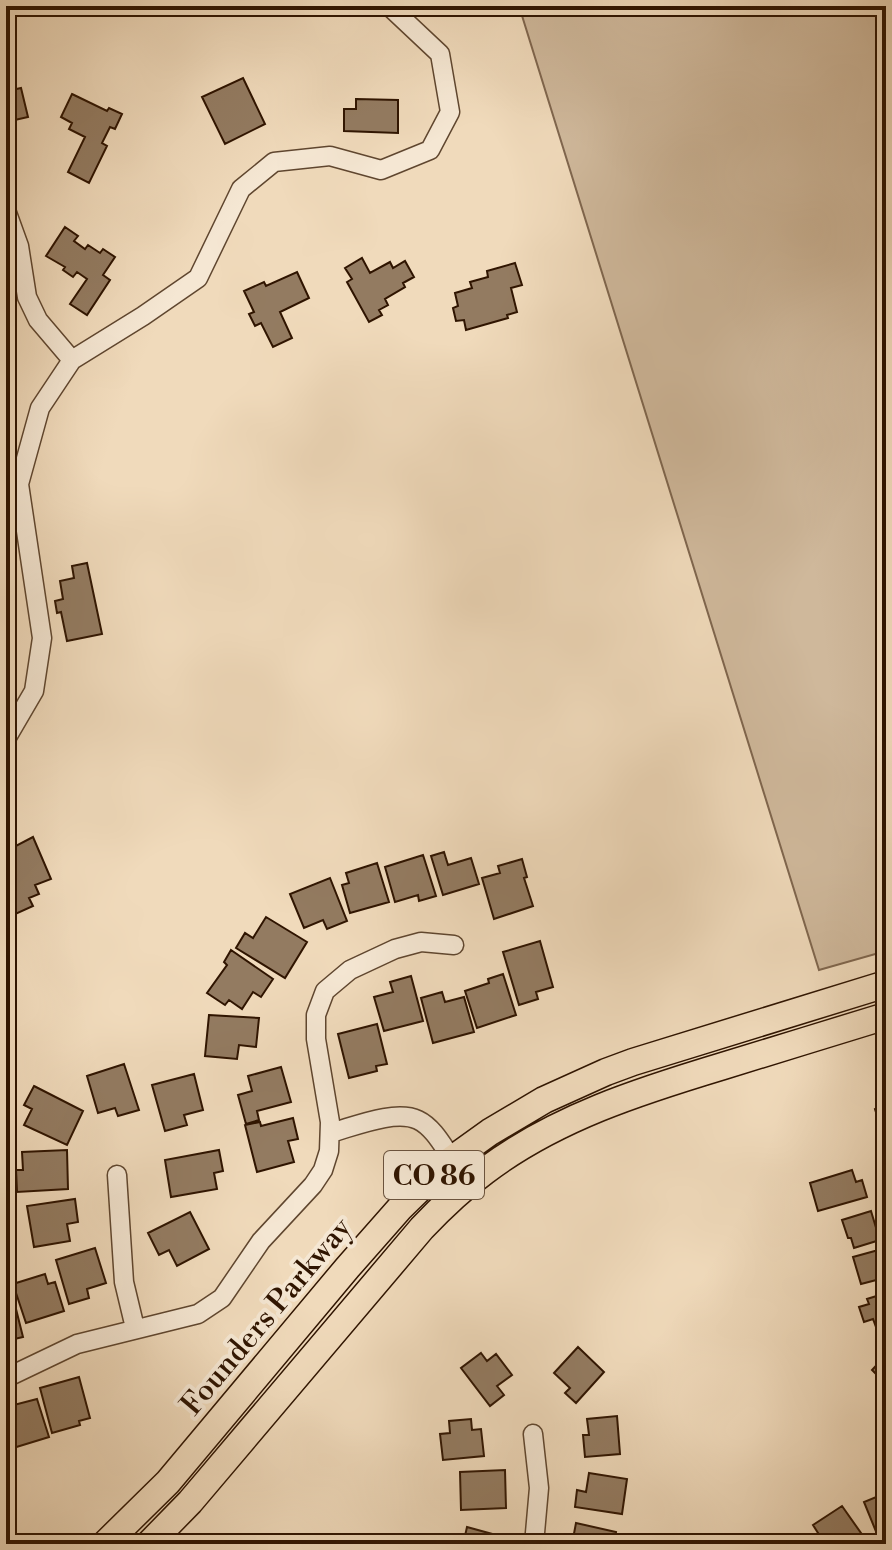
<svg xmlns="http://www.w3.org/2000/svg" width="892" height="1550" font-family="'Libre Bodoni',serif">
<rect width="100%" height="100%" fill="#f0dabb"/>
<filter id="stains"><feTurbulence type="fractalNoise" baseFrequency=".0025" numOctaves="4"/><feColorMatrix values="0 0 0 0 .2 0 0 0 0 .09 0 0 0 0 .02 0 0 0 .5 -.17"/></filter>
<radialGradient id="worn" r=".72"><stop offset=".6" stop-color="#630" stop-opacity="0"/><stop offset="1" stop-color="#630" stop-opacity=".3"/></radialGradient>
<path fill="#cfb89b" stroke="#7f664e" stroke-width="2" d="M519,6H886V951L819,970Z"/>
<path fill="#937b61" stroke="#2f1400" stroke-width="2" d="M6,75H9L12,90L21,88L28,117L6,122Z
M243,78L265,124L225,144L202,97Z
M72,94L107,111L109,108L122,114L115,129L110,127L102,143L107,146L89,183L68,172L85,137L69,129L72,123L61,117Z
M356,99L398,100V133L344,131V109H356Z
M65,227L78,236L74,241L85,249L88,245L100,253L103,249L115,257L103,275L110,280L87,315L70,304L87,279L77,272L73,277L63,270L65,267L46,256Z
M362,258L370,273L390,262L393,268L405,261L414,277L403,283L405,287L385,299L388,305L379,310L382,315L369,322L347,282L352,279L345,268Z
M515,263L522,285L511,288L517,312L507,315L508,318L466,330L464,320L456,321L453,308L458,306L455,293L472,288L470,282L488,277L487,271Z
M297,272L309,298L280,312L292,338L273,347L261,323L255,326L249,314L254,312L244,291L264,282L266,286Z
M87,563L102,634L67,641L61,612L57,613L55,601L63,599L60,581L74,578L72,566Z
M33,837L51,879L35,885L39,894L29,898L33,906L11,916L8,908H6V886L14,883L6,863V851Z
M444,852L448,865L471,858L479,884L443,895L431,856Z
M423,855L436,896L419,901L418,895L395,902L385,867Z
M522,859L527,877L524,878L533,906L494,919L482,878L500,873L498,866Z
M377,863L389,902L350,913L342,885L349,883L346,873Z
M330,878L347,921L327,929L323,920L304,928L290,894Z
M266,917L307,942L285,978L236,948L245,933L253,938Z
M540,941L553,987L536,992L538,999L519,1005L503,952Z
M231,950L273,979L261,997L253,992L242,1009L229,1000L225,1005L207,993L227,965L224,962Z
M503,974L516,1015L477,1028L465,991L489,983L488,979Z
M411,976L423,1021L384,1031L374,997L393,992L390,982Z
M442,992L445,1002L464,997L474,1032L433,1043L421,998Z
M209,1015L259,1018L256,1047L239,1045L237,1059L205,1056Z
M377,1024L387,1064L376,1066L377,1071L349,1078L338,1034Z
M124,1064L139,1110L118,1116L115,1108L98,1113L87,1076Z
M281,1067L291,1102L257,1111L259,1120L246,1124L238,1095L252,1091L248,1076Z
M194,1074L203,1110L184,1115L187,1125L165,1131L152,1085Z
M34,1086L83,1111L67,1145L24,1125L32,1109L24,1105Z
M886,1095V1134L883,1135L875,1109L880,1107L877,1098Z
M293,1118L298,1139L288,1141L294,1162L257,1172L245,1125L260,1122L261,1126Z
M67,1150L68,1189L17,1192L16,1170H23L22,1152Z
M219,1150L223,1171L214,1173L217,1189L171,1197L165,1160Z
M852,1170L856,1182L862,1180L867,1197L818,1211L810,1183Z
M75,1199L78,1222L67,1224L70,1241L34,1247L27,1206Z
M871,1211L877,1231L880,1230L883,1239L854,1248L851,1238H848L842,1220Z
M190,1212L209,1249L177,1266L169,1250L159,1255L148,1233Z
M95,1248L106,1283L87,1289L89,1298L69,1304L56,1260Z
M882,1249L886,1264V1266L881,1267L884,1278L861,1284L853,1257Z
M45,1274L48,1284L55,1282L64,1311L26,1323L13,1284Z
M886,1293V1324L876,1327L873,1319L864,1322L859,1307L869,1304L867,1299Z
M13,1297L23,1337L6,1341V1299Z
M578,1347L604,1372L576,1403L565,1393L570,1388L554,1373Z
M481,1353L487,1361L496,1354L512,1375L497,1386L504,1395L490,1406L461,1368Z
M886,1355V1384L872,1370Z
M79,1377L90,1418L79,1421L80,1425L52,1433L40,1388Z
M37,1399L49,1437L10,1449L6,1435V1407Z
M617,1416L620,1454L585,1457L583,1435H589L587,1419Z
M471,1419L472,1430L481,1429L484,1456L443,1460L440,1434L450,1433L449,1421Z
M505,1470L506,1508L461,1510L460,1472Z
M589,1473L627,1479L622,1514L575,1507L577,1490L586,1492Z
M886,1493V1531L877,1534L864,1502Z
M842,1506L868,1543L867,1544H825L813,1525Z
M576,1523L616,1532L614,1544H572Z
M467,1527L496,1535L493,1544H455L458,1535L465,1536Z"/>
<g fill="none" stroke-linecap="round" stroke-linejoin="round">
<g stroke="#5f462f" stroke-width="21">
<path id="minor" d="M6,210L19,246L27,297L38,320L72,360
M6,739L34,691L42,638L19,484L40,408L72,360L143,316L198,278L241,189L274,162L330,156L381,170L430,150L450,112L440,54L389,6
M330,1133C353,1127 395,1109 418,1120C433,1127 443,1146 452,1159
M117,1175L124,1282L135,1328
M6,1378L77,1344L198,1314L222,1298L261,1241L313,1185L323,1170L329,1151L330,1122L316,1039V1015L325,991L350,970L395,949L421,942L454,945
M533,1434L539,1488L534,1544"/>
</g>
<g stroke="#2f1400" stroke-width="29">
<path id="highway" d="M105,1544L168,1482L348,1267L400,1208L444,1165L490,1132L544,1100L606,1072L633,1062L886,984
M149,1544L190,1502L422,1228C441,1208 462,1188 485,1171C555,1118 640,1091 723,1066C777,1049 832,1033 886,1016"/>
</g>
<use href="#minor" stroke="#f5e7d3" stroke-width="18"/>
<use href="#highway" stroke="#f0dabb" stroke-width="26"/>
</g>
<g text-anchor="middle" stroke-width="8" stroke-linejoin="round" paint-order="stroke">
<rect fill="#f5e7d3" stroke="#6a533f" stroke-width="2" x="384" y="1151" width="100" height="48" rx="6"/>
<g font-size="28" font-weight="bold" fill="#2f1400">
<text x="434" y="1185">CO 86</text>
</g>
<g font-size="30" fill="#2f1400" stroke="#f5e7d3">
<text transform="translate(266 1316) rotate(-50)" y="10">Founders Parkway</text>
</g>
</g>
<rect width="892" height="1550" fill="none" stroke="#f0dabb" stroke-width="32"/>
<rect x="8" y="8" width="876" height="1534" fill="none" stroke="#2f1400" stroke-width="4"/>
<rect x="16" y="16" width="860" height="1518" fill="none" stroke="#2f1400" stroke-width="2"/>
<rect width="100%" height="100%" filter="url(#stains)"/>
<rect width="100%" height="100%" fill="url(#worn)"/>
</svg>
